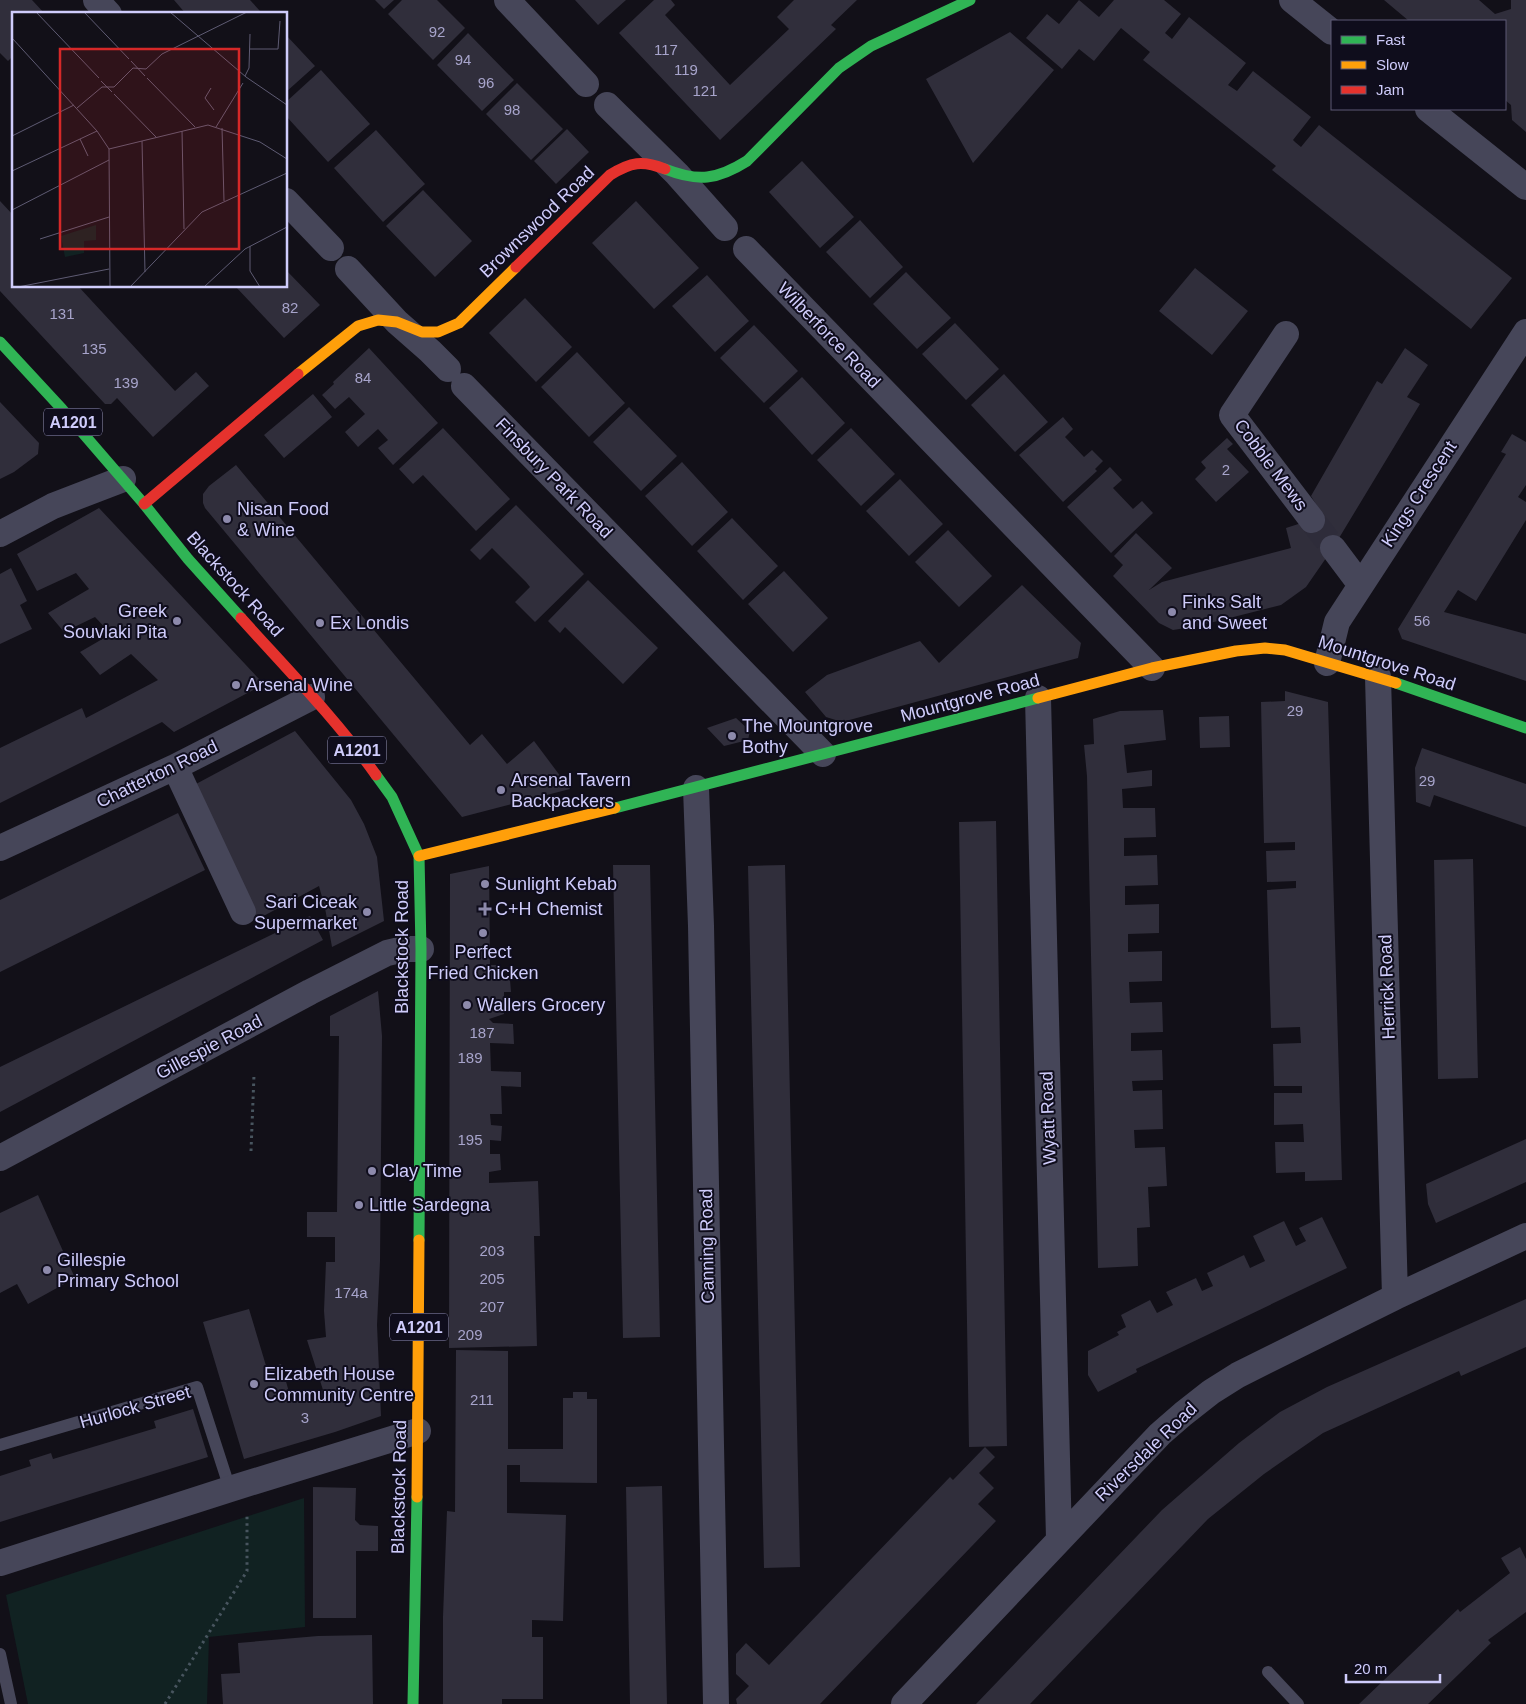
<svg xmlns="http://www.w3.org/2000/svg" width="1526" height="1704" font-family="Helvetica,sans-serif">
<rect width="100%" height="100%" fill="#121018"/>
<path fill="#122" d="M304,1498L305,1627L209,1637L207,1704H28L6,1595Z"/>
<path fill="#302e3b" d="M0,0H32L45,14H14V55L8,61L0,53Z
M174,0H250L260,11L256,14H186Z
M375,0H394L384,9Z
M402,0H437L465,28L433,60L388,14Z
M575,0H626L598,25Z
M654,0H671L675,5L665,15L730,85L789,29L777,17L794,0H857L831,25L836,29L720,140L619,33Z
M1079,0L1099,17L1114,0H1164L1181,14L1165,33L1172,39L1189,17L1246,63L1228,85L1237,91L1253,71L1311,117L1293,140L1295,142L1301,147L1319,125L1512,278L1471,329L1272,170L1276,166L1143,60L1150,52L1121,28L1094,61L1079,49L1062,69L1026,38L1047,14L1059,24Z
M1384,0H1479L1495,14L1511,9V0H1526V132L1512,120L1511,105L1505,100V21H1409Z
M1010,32L1054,70L973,163L926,79Z
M468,33L514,80L482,111L437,65Z
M286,35L315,66L286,92Z
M321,70L370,124L328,162L286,116V102Z
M517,83L563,129L531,160L486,114Z
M567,129L589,152L556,184L534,161Z
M376,130L425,184L383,222L334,168Z
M802,161L854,217L820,248L769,192Z
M423,190L472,241L435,277L386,226Z
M0,201L14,216V286H78L175,391L196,372L209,386L153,437L117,398L111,404H105L0,291Z
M636,201L699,268L654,309L592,243Z
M860,220L903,267L870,298L826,252Z
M1195,268L1248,311L1212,355L1159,311Z
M286,270L320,305L284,338L235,286H286Z
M906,272L951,318L917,349L873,304Z
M707,275L749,321L715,352L672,306Z
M525,298L572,347L536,382L489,333Z
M955,323L999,369L966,400L922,354Z
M754,325L798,371L764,403L720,358Z
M369,348L438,423L393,465L378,448L388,440L378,429L358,447L345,432L365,414L349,397L335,409L322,395L334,384L333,382Z
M1405,348L1428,365L1407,397L1420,404L1333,548L1306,587L1281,605L1198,626L1173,630L1159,623L1113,576L1123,565L1114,556L1136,533L1172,568L1149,590L1162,582L1291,548L1286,528L1323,516L1311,496L1377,381L1382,384Z
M577,352L625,403L589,437L541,387Z
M1004,374L1048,422L1015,452L971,405Z
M802,377L845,423L812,455L769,408Z
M313,394L332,417L284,458L264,435Z
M0,402L39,443L38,454L14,472L0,479Z
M629,407L677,456L641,491L593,442Z
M1063,417L1073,429L1065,437L1084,457L1092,450L1103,461L1095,469L1097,471L1063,502L1019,455Z
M443,428L510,499L476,531L423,475L413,484L399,469Z
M851,428L895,474L861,506L817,460Z
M1512,434L1526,442V485L1518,497L1526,502V520L1476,601L1458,590L1444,612L1526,634V681L1402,639L1398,629L1506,454L1501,452Z
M1227,438L1233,444L1227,449L1249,472L1216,502L1195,479L1206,468L1201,462Z
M682,462L728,512L692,546L645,496Z
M236,465L470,745L482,734L507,764L534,741L570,789L462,817L205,508L203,503V494L209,486Z
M1110,467L1122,480L1113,488L1133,509L1142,501L1153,513L1111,553L1067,507Z
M900,479L943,524L909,556L866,511Z
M516,505L584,574L535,622L515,602L530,587L526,582L492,548L480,560L470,550Z
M99,508L259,679L257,688L174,732L162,722L0,803V748L82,708L86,718L158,680L131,654L100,675L80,652L111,634L95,617L64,632L48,613L89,589L76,573L37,591L17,554Z
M732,518L778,566L743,600L697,551Z
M948,530L992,576L959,607L915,562Z
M11,568L27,601L20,605L32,629L0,644V574Z
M784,571L828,618L793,652L748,604Z
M588,580L658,648L623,684L565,627L560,633L548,621Z
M1022,585L1081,643L1078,658L842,722L826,717L805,692L827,675L920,641L939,663Z
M1285,691L1328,702L1342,1180L1305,1181V1172L1276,1173L1275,1142H1304L1303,1124L1274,1125V1093H1302V1086H1274L1273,1044L1301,1043L1300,1027L1271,1028L1267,890L1296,888V881L1267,882L1266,851L1295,850V842L1264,843L1261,702L1285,701Z
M1163,710L1166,740L1124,745L1127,773L1152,770V786L1122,789L1123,808H1155L1156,837L1124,838V856L1157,855L1158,885L1125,886V905L1159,904V933L1128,934V952L1162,951V981L1129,982L1130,1003L1162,1002L1163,1032L1131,1033V1051L1162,1050L1163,1080L1132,1081L1133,1091L1162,1090L1163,1129L1134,1130L1135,1148L1165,1147L1167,1186L1148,1187L1150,1227L1137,1228L1138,1266L1098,1268L1087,776L1084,745L1094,744L1093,719L1120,711Z
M1229,716L1230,747L1200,748L1199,717Z
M736,718L750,731L748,740L724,746L707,728Z
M295,731L351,800L364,824L377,857L384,921L332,947L325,908L319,886L258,919L196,784Z
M1422,748L1526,784V827L1434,795L1430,807L1416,802L1415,768Z
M178,813L205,870L0,972V900Z
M996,821L1007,1446L969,1447L959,822Z
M1473,859L1478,1078L1438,1079L1434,860Z
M613,865H650L660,1337L623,1338Z
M785,865L800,1567L764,1568L748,866Z
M489,866L490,965H501V980H510L511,992H504V1014L489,1019L493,1023L513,1024L514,1044L490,1043L491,1071L521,1072V1087L501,1086L502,1114H490L491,1125L502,1126L501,1141L490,1140V1154H500L501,1170L489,1172V1183L538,1181L540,1236H534L537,1346L449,1348L450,874Z
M310,916L323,940L0,1112V1067Z
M378,991L382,1036L380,1261L377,1325L381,1416L335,1432L244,1459L203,1322L249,1309L267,1369L281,1364L291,1399L323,1390L307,1340L326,1337L324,1311L326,1262H335V1237H307V1212H337L339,1036H330V1016Z
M1526,1139V1182L1436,1223L1428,1204L1426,1184Z
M38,1195L75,1278L28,1304L17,1284L0,1293V1213Z
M1322,1217L1347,1268L1136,1369L1137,1372L1098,1392L1088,1375V1351L1119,1335L1117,1332L1126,1327L1121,1315L1150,1300L1157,1313L1173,1305L1166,1292L1196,1278L1202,1291L1213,1286L1207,1273L1244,1255L1250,1268L1265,1261L1253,1236L1284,1221L1296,1246L1306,1241L1299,1228Z
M1526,1299V1347L1461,1376L1459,1371L1323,1433L1264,1474L1208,1519L1030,1704H976L1162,1510L1239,1443L1280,1412L1327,1387Z
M456,1350L508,1351V1449H563V1398H573V1392H587V1399H597V1483L520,1482V1465H507V1513L566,1515L563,1621L532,1620V1637H543V1699H502V1704H443V1617L447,1511L455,1512Z
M193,1409L208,1457L0,1522V1476L31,1466L29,1460L51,1453L53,1459L156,1428L154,1421Z
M985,1447L995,1457L979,1473L994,1488L978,1504L996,1521L820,1704H737L736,1699L749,1686L736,1674V1654L746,1643L769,1665L950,1477L953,1480Z
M662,1486L667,1704H630L626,1487Z
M313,1487L356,1488L355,1520L360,1525L378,1526V1551H356V1618H313Z
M1520,1547L1526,1559V1612L1488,1640L1491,1643L1428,1704H1359L1458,1609L1460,1612L1510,1573L1501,1558Z
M372,1635L373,1704H223L221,1674L240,1673L238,1643L318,1636Z"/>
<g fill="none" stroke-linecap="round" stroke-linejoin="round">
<path stroke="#2e2c3a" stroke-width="26" stroke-dasharray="26 13" stroke-linecap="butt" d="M1312,520L1333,548"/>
<path stroke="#48555f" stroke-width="3" stroke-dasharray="2.5 4" stroke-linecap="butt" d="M251,1151L254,1075
M165,1704L247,1571V1514"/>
<path stroke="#464659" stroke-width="12" d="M0,1445L197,1387L230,1489
M0,1654L11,1704
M1268,1672L1298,1704"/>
<path stroke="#464659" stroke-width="26" d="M96,0L109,14
M507,0L586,84
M1292,0L1332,32
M607,105L677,174L725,228
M1428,109L1526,187
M286,201L331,248
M746,249L1152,668
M348,269L397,322L430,351L448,369
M1286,334L1232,415L1312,520
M464,386L823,754
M0,534L53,506L123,479
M1333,548L1360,584
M1327,663L1337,622L1526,332
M1378,677L1395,1297
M1038,698L1059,1539
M175,767L243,912
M696,788L701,926L716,1704
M0,848L175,767L312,697
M0,1158L310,992L387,953L404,949H421
M0,1563L230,1489L418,1431
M904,1704L1160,1434L1183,1414L1211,1392L1238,1375L1395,1297L1526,1236"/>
<path stroke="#30b455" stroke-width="11" d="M665,169C698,182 717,180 747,161L839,68L871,46L970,0
M0,342L62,409L144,504L188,559L241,618
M1396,683L1526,728
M376,775L392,797L419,856L421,949L419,1240
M615,808L1038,698
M413,1704L417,1497"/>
<path stroke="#ff9f0a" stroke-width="11" d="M298,374L358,326L378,320L397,322L422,332H438L459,323L516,267
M1038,698L1152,668L1236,651L1265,648L1285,650L1396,683
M419,856L615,808
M417,1497L419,1240"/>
<path stroke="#e5322d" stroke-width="11" d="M516,267L610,175C631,162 642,160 665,169
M144,504L298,374
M241,618C287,669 336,719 376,775"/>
</g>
<g fill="#8d8aac" stroke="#0f0d1c" stroke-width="2">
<circle cx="227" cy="519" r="5"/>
<circle cx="1172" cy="612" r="5"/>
<circle cx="177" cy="621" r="5"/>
<circle cx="320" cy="623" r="5"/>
<circle cx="236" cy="685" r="5"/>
<circle cx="732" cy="736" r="5"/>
<circle cx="501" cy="790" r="5"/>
<circle cx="485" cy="884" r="5"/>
<path d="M482.5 901.5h5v5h5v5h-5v5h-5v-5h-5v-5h5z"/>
<circle cx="367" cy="912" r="5"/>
<circle cx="483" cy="933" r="5"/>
<circle cx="467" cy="1005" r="5"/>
<circle cx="372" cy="1171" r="5"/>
<circle cx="359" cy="1205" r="5"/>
<circle cx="47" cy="1270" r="5"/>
<circle cx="254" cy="1384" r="5"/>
</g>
<g text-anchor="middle" stroke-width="4" stroke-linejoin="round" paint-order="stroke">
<g font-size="15" fill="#a7a4cb">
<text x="437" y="37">92</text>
<text x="666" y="55">117</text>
<text x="463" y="65">94</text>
<text x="686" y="75">119</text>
<text x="486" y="88">96</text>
<text x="705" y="96">121</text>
<text x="512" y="115">98</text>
<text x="290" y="313">82</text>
<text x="62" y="319">131</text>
<text x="94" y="354">135</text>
<text x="363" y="383">84</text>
<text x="126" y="388">139</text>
<text x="1226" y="475">2</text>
<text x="1422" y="626">56</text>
<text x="1295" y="716">29</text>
<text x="1427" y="786">29</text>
<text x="482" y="1038">187</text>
<text x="470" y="1063">189</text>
<text x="470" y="1145">195</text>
<text x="492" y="1256">203</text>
<text x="492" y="1284">205</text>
<text x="351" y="1298">174a</text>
<text x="492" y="1312">207</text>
<text x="470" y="1340">209</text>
<text x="482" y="1405">211</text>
<text x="305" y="1423">3</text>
</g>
<g fill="#0f0d1c" stroke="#9593b8" stroke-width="1">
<rect x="44" y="408.5" width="58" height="27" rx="4"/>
<rect x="328" y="736.5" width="58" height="27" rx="4"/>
<rect x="390" y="1313.5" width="58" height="27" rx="4"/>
</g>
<g font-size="16" font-weight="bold" fill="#cfccfb">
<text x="73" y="428">A1201</text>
<text x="357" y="756">A1201</text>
<text x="419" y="1333">A1201</text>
</g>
<g font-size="18" fill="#cfccfb" stroke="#0f0d1c">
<text transform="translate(537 222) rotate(-44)" y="6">Brownswood Road</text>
<text transform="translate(829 335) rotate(46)" y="6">Wilberforce Road</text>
<text transform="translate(1271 465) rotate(53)" y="6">Cobble Mews</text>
<text transform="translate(554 478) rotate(46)" y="6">Finsbury Park Road</text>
<text transform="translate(1419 494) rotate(-57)" y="6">Kings Crescent</text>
<text transform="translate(235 584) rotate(48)" y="6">Blackstock Road</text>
<text transform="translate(1387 663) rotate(18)" y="6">Mountgrove Road</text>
<text transform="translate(970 698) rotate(-15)" y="6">Mountgrove Road</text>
<text transform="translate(157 774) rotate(-26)" y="6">Chatterton Road</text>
<text transform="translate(402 947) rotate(-90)" y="6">Blackstock Road</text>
<text transform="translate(1387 987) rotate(-92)" y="6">Herrick Road</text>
<text transform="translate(209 1047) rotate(-28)" y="6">Gillespie Road</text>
<text transform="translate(1048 1118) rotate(-92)" y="6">Wyatt Road</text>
<text transform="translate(707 1246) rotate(-91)" y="6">Canning Road</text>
<text transform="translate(135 1407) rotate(-16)" y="6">Hurlock Street</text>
<text transform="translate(1146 1452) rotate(-44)" y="6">Riversdale Road</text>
<text transform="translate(399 1487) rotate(-89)" y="6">Blackstock Road</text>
</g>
<g font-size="18" fill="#cfccfb" stroke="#0f0d1c" text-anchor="start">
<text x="237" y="515">Nisan Food<tspan x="237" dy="21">&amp; Wine</tspan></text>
<text x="1182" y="608">Finks Salt<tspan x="1182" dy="21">and Sweet</tspan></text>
<text x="167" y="617" text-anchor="end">Greek<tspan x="167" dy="21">Souvlaki Pita</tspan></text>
<text x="330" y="629">Ex Londis</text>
<text x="246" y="691">Arsenal Wine</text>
<text x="742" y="732">The Mountgrove<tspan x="742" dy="21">Bothy</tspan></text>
<text x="511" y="786">Arsenal Tavern<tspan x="511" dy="21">Backpackers</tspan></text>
<text x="495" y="890">Sunlight Kebab</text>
<text x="357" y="908" text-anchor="end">Sari Ciceak<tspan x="357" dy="21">Supermarket</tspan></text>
<text x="495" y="915">C+H Chemist</text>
<text x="483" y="958" text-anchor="middle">Perfect<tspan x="483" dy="21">Fried Chicken</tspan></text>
<text x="477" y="1011">Wallers Grocery</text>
<text x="382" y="1177">Clay Time</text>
<text x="369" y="1211">Little Sardegna</text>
<text x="57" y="1266">Gillespie<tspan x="57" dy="21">Primary School</tspan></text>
<text x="264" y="1380">Elizabeth House<tspan x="264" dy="21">Community Centre</tspan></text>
</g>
</g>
<g transform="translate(12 12)">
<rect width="275" height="275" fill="#121018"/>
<path d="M84,213V228L72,229V241L53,245L49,224Z" fill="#122"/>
<path fill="none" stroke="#5e5b73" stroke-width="1" d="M24,0L87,66M72,0L117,47M158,0L234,65L275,93M0,26L85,119L97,137L98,275M238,37H266L268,9M119,49L133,64M233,64L237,56L238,22M135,66L183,115M89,69L100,80M199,76L193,86L202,98M102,82L144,125M65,96L90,75H102L121,56L134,57L150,42L235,0M204,115L231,71M210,116L212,189M170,119L172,217M0,124L62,93M68,127L76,144M130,129L133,260M97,137L196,113L248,130L275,147M0,159L85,119M0,198L97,148M28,227L97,205M238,234V259L248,275M6,275L97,257M118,275L190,200L275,161M192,275L233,237L275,215"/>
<path fill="#d62828" fill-opacity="0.15" stroke="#d62828" stroke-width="2.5" d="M48,37H227V237H48Z"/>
<rect width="275" height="275" fill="none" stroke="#cfccfb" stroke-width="2.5"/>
</g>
<rect x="1331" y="20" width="175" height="90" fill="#0f0d1c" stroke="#5c5975"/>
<rect x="1341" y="36" width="25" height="8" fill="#30b455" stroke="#5c5975"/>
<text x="1376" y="45" font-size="15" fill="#cfccfb">Fast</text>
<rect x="1341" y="61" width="25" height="8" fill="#ff9f0a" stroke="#5c5975"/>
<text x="1376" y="70" font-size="15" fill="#cfccfb">Slow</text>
<rect x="1341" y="86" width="25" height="8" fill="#e5322d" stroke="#5c5975"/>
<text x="1376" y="95" font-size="15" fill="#cfccfb">Jam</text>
<path d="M1346 1674v8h94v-8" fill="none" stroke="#cfccfb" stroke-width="2.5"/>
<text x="1354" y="1674" font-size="15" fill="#cfccfb" stroke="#0f0d1c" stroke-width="4" paint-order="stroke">20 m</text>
</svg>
